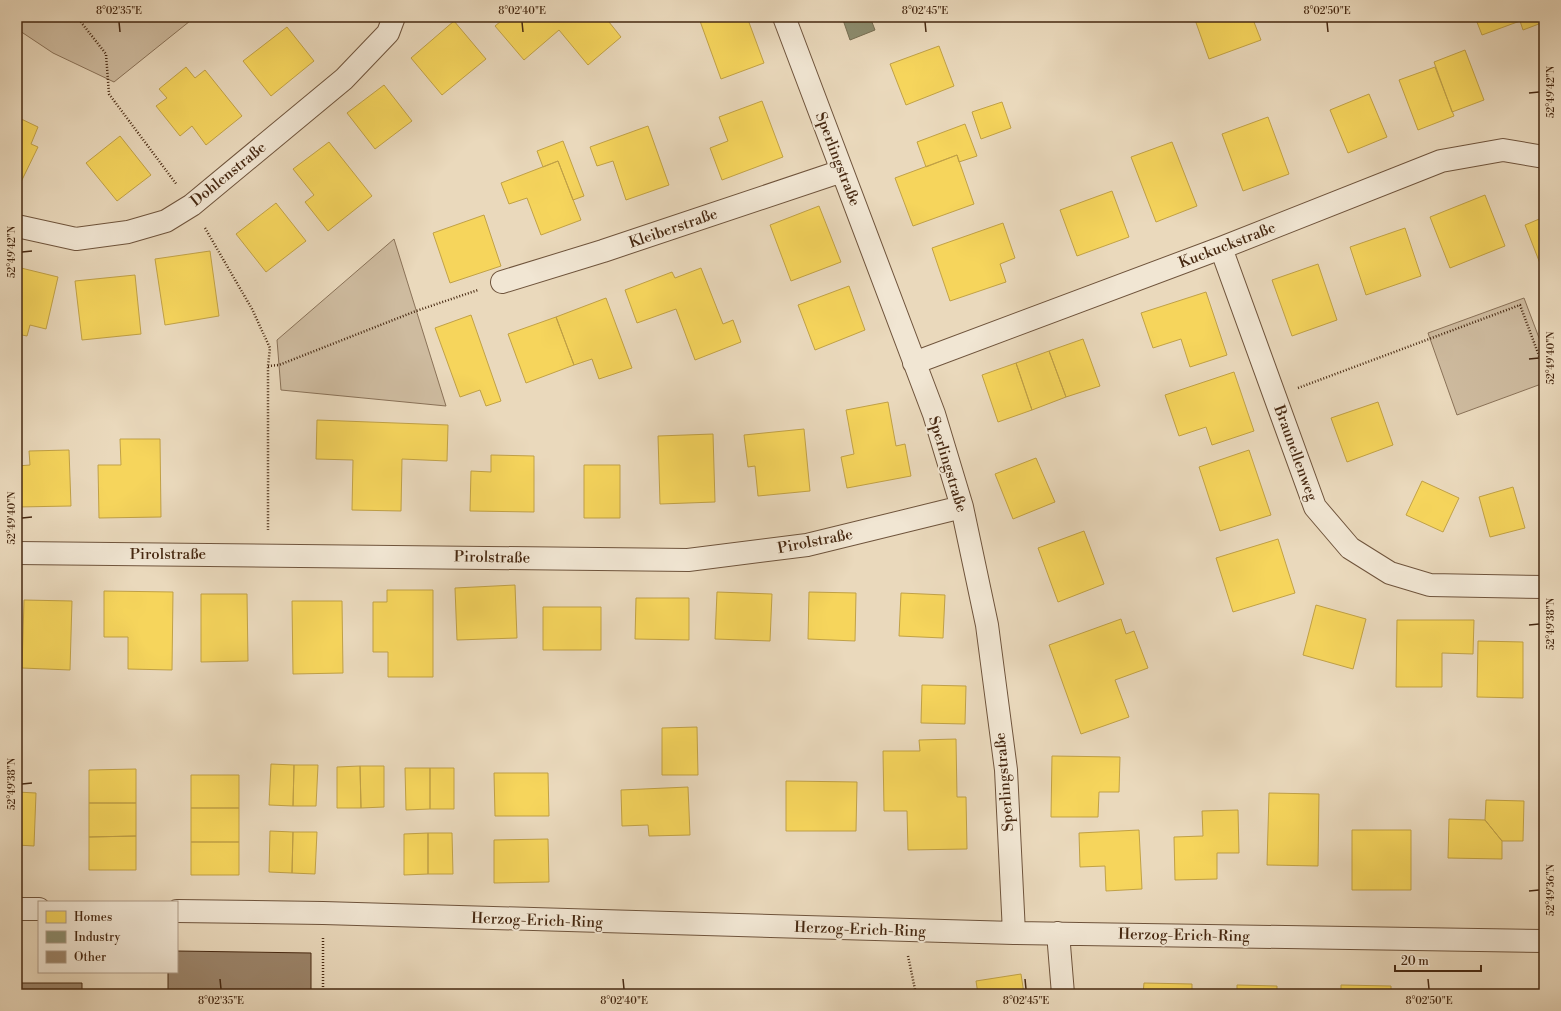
<svg xmlns="http://www.w3.org/2000/svg" width="1561" height="1011" font-family="'Libre Bodoni',serif">
<rect width="100%" height="100%" fill="#ead9bc"/>
<filter id="stains"><feTurbulence type="fractalNoise" baseFrequency=".005" numOctaves="4"/><feColorMatrix values="0 0 0 0 .2 0 0 0 0 .09 0 0 0 0 .02 0 0 0 .5 -.17"/></filter>
<radialGradient id="worn" r=".72"><stop offset=".6" stop-color="#630" stop-opacity="0"/><stop offset="1" stop-color="#630" stop-opacity=".3"/></radialGradient>
<path fill="#cebb9f" stroke="#8a7258" d="M17,17H195L114,82L53,53L17,29Z
M394,239L446,406L281,390L277,340Z
M1524,298L1544,351V383L1457,415L1428,333Z"/>
<path fill="#f6d55c" stroke="#c1a146" d="M506,17H605L621,37L588,65L559,30L524,60L495,26Z
M712,17H747L764,63L721,79L700,21Z
M1194,17H1252L1261,40L1209,59Z
M1475,17H1544V22L1523,30L1520,21L1482,35Z
M454,21L486,59L442,95L411,58Z
M287,27L314,61L271,96L243,61Z
M939,46L954,86L906,105L890,64Z
M1465,50L1484,100L1452,112L1434,62Z
M186,67L195,78L205,70L242,116L206,145L192,126L180,136L156,106L167,98L159,89Z
M1435,67L1454,116L1418,130L1399,80Z
M384,85L412,121L375,149L347,113Z
M1369,94L1387,137L1348,153L1330,110Z
M762,101L783,157L722,180L710,148L728,141L719,117Z
M1002,102L1011,128L981,139L972,112Z
M17,117L38,127L31,144L38,147L21,182L17,180Z
M1268,117L1289,174L1243,191L1222,134Z
M965,124L977,156L959,162L957,155L926,167L917,142Z
M648,126L669,185L626,200L613,161L597,166L590,147Z
M120,136L151,175L117,201L86,163Z
M563,141L584,196L573,200L558,161L543,167L537,151Z
M329,142L372,196L328,231L305,202L314,195L293,169Z
M1172,142L1197,206L1156,222L1131,157Z
M957,155L974,204L913,226L895,178Z
M558,161L581,220L541,235L527,198L509,204L501,183Z
M1112,191L1129,237L1077,256L1060,210Z
M1485,195L1505,246L1450,268L1430,217Z
M276,203L306,241L266,272L236,234Z
M819,206L841,262L791,281L770,225Z
M484,215L501,266L450,283L433,233Z
M1544,217V264L1541,266L1525,225Z
M1003,223L1015,258L1000,264L1006,282L950,301L932,248Z
M1405,228L1421,276L1366,295L1350,247Z
M210,251L219,316L165,325L155,259Z
M1318,264L1337,320L1292,336L1272,280Z
M17,267L58,277L46,329L30,325L27,336L17,334Z
M701,268L723,324L733,320L741,342L695,360L676,309L637,323L625,290L672,272L675,278Z
M135,275L141,334L82,340L75,281Z
M849,286L865,330L815,350L798,305Z
M1206,292L1227,355L1190,367L1181,339L1153,348L1141,313Z
M606,298L632,368L599,379L592,359L574,365L556,317Z
M471,315L501,401L486,406L480,390L460,397L435,328Z
M556,317L574,365L526,383L508,334Z
M1083,339L1100,386L1066,397L1049,351Z
M1049,351L1066,397L1032,410L1016,363Z
M1016,363L1032,410L998,422L982,375Z
M1234,372L1254,431L1212,445L1206,427L1179,436L1165,395Z
M888,402L896,446L905,444L911,476L847,488L841,457L854,454L846,410Z
M1378,402L1393,445L1347,462L1331,418Z
M317,420L448,425L447,461L402,459L401,511L352,510L353,460L316,459Z
M804,429L810,491L758,496L755,466L748,467L744,435Z
M713,434L715,502L660,504L658,436Z
M120,439H160L161,517L99,518L98,465H121Z
M69,450L71,506L17,507V466L30,465L29,451Z
M1249,450L1271,515L1220,531L1199,467Z
M491,455L534,456V512L470,511L471,471L491,472Z
M1036,458L1055,502L1013,519L995,474Z
M584,465H620V518H584Z
M1422,481L1459,498L1443,532L1406,515Z
M1513,487L1525,528L1490,537L1479,497Z
M1084,531L1104,584L1058,602L1038,548Z
M1278,539L1295,593L1233,612L1216,558Z
M515,585L517,638L457,640L455,588Z
M387,590H433V677H388V652H373V602H387Z
M104,591L173,592L172,670L128,669V637H104Z
M717,592L772,594L770,641L715,639Z
M809,592L856,593L855,641L808,639Z
M901,593L945,595L943,638L899,636Z
M201,594H247L248,661L201,662Z
M636,598H689V640L635,639Z
M24,600L72,601L70,670L22,668Z
M292,601H342L343,673L293,674Z
M1316,605L1366,619L1353,669L1303,655Z
M543,607H601V650H543Z
M1121,619L1126,634L1134,631L1148,668L1115,680L1129,717L1081,734L1049,645Z
M1397,620H1474L1473,654L1442,653V687H1396Z
M1478,641L1523,642V698L1477,697Z
M922,685L966,686L965,724L921,723Z
M697,727L698,775H662V728Z
M956,739L957,797H966L967,849L908,850L907,811H884L883,751H920L919,740Z
M1052,756L1120,757L1119,792H1099L1098,817H1051Z
M271,764L294,765L293,806L269,805Z
M294,765H318L316,806H293Z
M360,766L361,808H337V767Z
M360,766H384V807L361,808Z
M405,768H430V809L406,810Z
M430,768H454V809H430Z
M136,769V803H89V770Z
M494,773H548L549,816H495Z
M191,775H239V808H191Z
M786,781L857,782L856,831H786Z
M688,787L690,835L649,836L648,825L622,826L621,790Z
M17,792L36,793L34,846L17,845Z
M1269,793L1319,794L1318,866L1267,865Z
M1486,800L1524,801L1523,841H1502L1485,820Z
M89,803H136V836L89,837Z
M191,808H239V842H191Z
M1238,810L1239,853H1217V879L1175,880L1174,837L1203,836L1202,811Z
M1449,819L1485,820L1502,841V859L1448,858Z
M1139,830L1142,889L1106,891L1105,866L1080,867L1079,833Z
M1352,830H1411V890H1352Z
M270,831L293,832L292,873L269,872Z
M293,832H317L315,874L292,873Z
M428,833V874L404,875V834Z
M428,833H452L453,874H428Z
M136,836V870H89V837Z
M548,839L549,882L494,883V840Z
M191,842H239V875H191Z
M1021,974L1024,994H978L976,981Z
M1144,983L1192,984V994H1143Z
M1237,985L1277,986V993L1295,994H1237Z
M1341,985L1391,986V994H1341Z
M1449,990L1514,993V994H1449Z"/>
<path fill="#8c8c6e" stroke="#776e52" d="M842,17H870L875,30L850,40Z"/>
<path fill="#9b846a" stroke="#462811" d="M177,951L311,953V994H168V972H177Z
M17,983H82V994H17Z"/>
<g fill="none" stroke-linecap="round" stroke-linejoin="round">
<g stroke="#6f543c" stroke-width="24">
<path id="minor" d="M784,17L934,414L962,507L987,625L1006,770L1014,933
M17,226L76,239L128,232L166,221L192,205L344,79L388,33L394,17
M1221,248L1315,507L1350,548L1390,573L1430,585L1544,587
M502,282L603,251L842,171
M914,363L1221,248L1441,161L1503,150L1544,157
M17,553L688,560L807,545L962,507
M17,909H39
M177,911L323,913L1014,933L1544,941
M1058,933L1063,994"/>
</g>
<path stroke="#462811" stroke-width="2.5" stroke-dasharray="1 2" stroke-linecap="butt" d="M77,17L106,54L109,94L177,185
M205,228L252,309L270,348L268,366V530
M268,366L279,365L416,311L478,290
M1298,388L1520,305L1544,369
M323,938V994
M908,956L916,994"/>
<use href="#minor" stroke="#f1e6d3" stroke-width="22"/>
</g>
<path fill="none" stroke="#462811" stroke-width="1.5" d="M119,22L120,32M522,22L523,32M925,22L926,32M1327,22L1328,32M1529,93L1539,92M22,252L32,251M1529,359L1539,358M22,518L32,517M1529,625L1539,624M22,784L32,783M1529,891L1539,890M220,979L221,989M623,979L624,989M1025,979L1026,989M1428,979L1429,989"/>
<g text-anchor="middle" stroke-width="4" stroke-linejoin="round" paint-order="stroke">
<g font-size="15" fill="#462811" stroke="#f1e6d3">
<text transform="translate(838 159) rotate(69)" y="5">Sperlingstraße</text>
<text transform="translate(228 174) rotate(-39)" y="5">Dohlenstraße</text>
<text transform="translate(673 228) rotate(-19)" y="5">Kleiberstraße</text>
<text transform="translate(1227 245) rotate(-21)" y="5">Kuckuckstraße</text>
<text transform="translate(1296 453) rotate(70)" y="5">Braunellenweg</text>
<text transform="translate(948 464) rotate(73)" y="5">Sperlingstraße</text>
<text transform="translate(815 541) rotate(-11)" y="5">Pirolstraße</text>
<text x="168" y="559">Pirolstraße</text>
<text transform="translate(492 557) rotate(1)" y="5">Pirolstraße</text>
<text transform="translate(1004 782) rotate(-95)" y="5">Sperlingstraße</text>
<text transform="translate(537 920) rotate(2)" y="5">Herzog-Erich-Ring</text>
<text transform="translate(860 929) rotate(2)" y="5">Herzog-Erich-Ring</text>
<text transform="translate(1184 935) rotate(1)" y="5">Herzog-Erich-Ring</text>
</g>
</g>
<rect width="1561" height="1011" fill="none" stroke="#ead9bc" stroke-width="44"/>
<rect x="38" y="901" width="140" height="72" fill="#f1e6d3" stroke="#ad9a85"/>
<rect x="46" y="911" width="20" height="12" fill="#f6d55c" stroke="#ad9a85"/>
<text x="74" y="921" font-size="12" fill="#462811">Homes</text>
<rect x="46" y="931" width="20" height="12" fill="#8c8c6e" stroke="#ad9a85"/>
<text x="74" y="941" font-size="12" fill="#462811">Industry</text>
<rect x="46" y="951" width="20" height="12" fill="#9b846a" stroke="#ad9a85"/>
<text x="74" y="961" font-size="12" fill="#462811">Other</text>
<path d="M1395 965v6h86v-6" fill="none" stroke="#462811" stroke-width="2"/>
<text x="1401" y="965" font-size="12" fill="#462811" stroke="#f1e6d3" stroke-width="3" paint-order="stroke">20 m</text>
<rect x="22" y="22" width="1517" height="967" fill="none" stroke="#462811" stroke-width="1.5"/>
<g font-size="10" text-anchor="middle" fill="#462811">
<text x="119" y="14">8°02'35"E</text>
<text x="522" y="14">8°02'40"E</text>
<text x="925" y="14">8°02'45"E</text>
<text x="1327" y="14">8°02'50"E</text>
<text transform="translate(1550 92) rotate(-90)" y="4">52°49'42"N</text>
<text transform="translate(11 252) rotate(-90)" y="4">52°49'42"N</text>
<text transform="translate(1550 358) rotate(-90)" y="4">52°49'40"N</text>
<text transform="translate(11 518) rotate(-90)" y="4">52°49'40"N</text>
<text transform="translate(1550 624) rotate(-90)" y="4">52°49'38"N</text>
<text transform="translate(11 784) rotate(-90)" y="4">52°49'38"N</text>
<text transform="translate(1550 890) rotate(-90)" y="4">52°49'36"N</text>
<text x="221" y="1004">8°02'35"E</text>
<text x="624" y="1004">8°02'40"E</text>
<text x="1026" y="1004">8°02'45"E</text>
<text x="1429" y="1004">8°02'50"E</text>
</g>
<rect width="100%" height="100%" filter="url(#stains)"/>
<rect width="100%" height="100%" fill="url(#worn)"/>
</svg>
